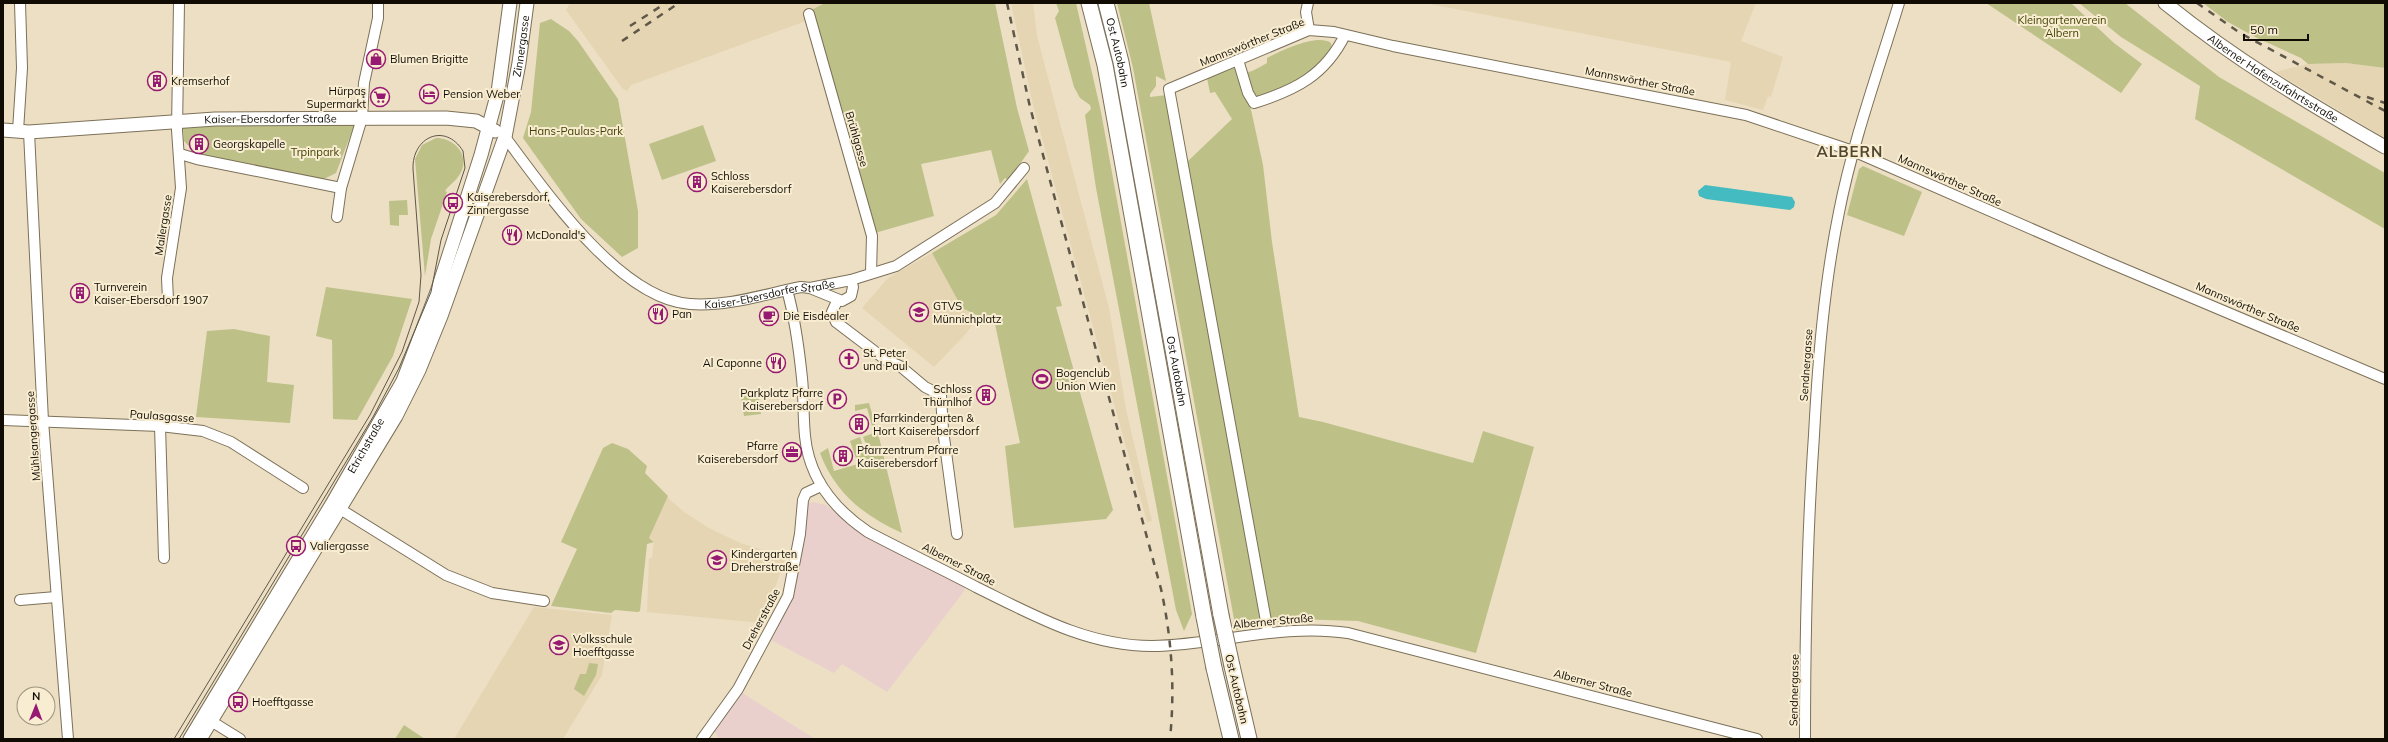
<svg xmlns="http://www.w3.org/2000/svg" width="2388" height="742" font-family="Mulish,sans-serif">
<rect width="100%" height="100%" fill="#ecdfc4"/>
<path fill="#ead0cd" d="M813,502L826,505L849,524L966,586L962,594L887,692L842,664L834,673L769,639L792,598L803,549L806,508L809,503Z
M741,692L774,713L815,739H719L714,730Z"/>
<path fill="#e5d5b3" d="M570,3H825L804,13L806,21L631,85L627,91L622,88L566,10Z
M1011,3H1033L1037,36L1109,308L1126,409L1152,521L1147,522L1108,382L1033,105Z
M1424,3H1756L1741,41L1783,57L1771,97L1768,96L1763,110L1725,100L1731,62Z
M2346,63L2385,68V138L2275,72L2308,64Z
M932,253L962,308L979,317L964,336L934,367L862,308L888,278Z
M667,497L684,512L709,528L740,543L786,557L762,623L647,612L649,558H652L654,540L649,538Z
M534,607L612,615L602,675L563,739H454Z"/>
<path fill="#bdc188" d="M825,3H995L1017,108L1029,151L1009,180L1005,178L1000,184L991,150L921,164L934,216L875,233L811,10Z
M1056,3H1076L1101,112L1192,614L1184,631L1176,610L1096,188L1085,115L1091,109L1090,105L1080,98L1074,87L1055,18L1059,11Z
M1117,3H1149L1166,81L1156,76V86L1150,94V97L1167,95L1188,161L1232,119L1215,92L1210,93L1207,78L1234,68C1247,77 1254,70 1267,63V58C1281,51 1317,33 1331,43L1332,48L1311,73L1250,105L1263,165L1272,242L1299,417L1323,422L1473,463L1483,431L1534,447L1476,653L1358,621L1293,619L1236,630L1133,68Z
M1986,3H2071L2114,43L2142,64L2121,93Z
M2079,3H2125L2219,77L2385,173V229L2195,119L2200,86L2121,37Z
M2203,3H2385V68L2346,63L2308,64L2301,58L2257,38L2228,22Z
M551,19L569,31L578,41L618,99L638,211V248L622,257L581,219L523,138L531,112L540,23Z
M352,122L354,126L336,173L320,181L197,155L184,141L183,127Z
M703,125L716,161L662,180L649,144Z
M436,138C454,138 471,155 460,174C456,181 448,186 445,191L447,192L431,239L425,276L415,159L422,145Z
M1863,166L1922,192L1904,236L1847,215L1859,169Z
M1027,179L1062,306L1056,307L1113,510L1106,519L1014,528L1005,446L1020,443L995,324L962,308L932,253L996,215Z
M407,200L408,215H399V226L390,225L389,201Z
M326,287L412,299L393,356L357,420L333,419L332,340L316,336Z
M234,329L270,336L267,382L294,385L290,423L196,417L207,331Z
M758,389L761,414L744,416L740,391Z
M869,403L880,441L902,533C864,516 835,493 820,453L828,448L834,471L858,464L850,441L860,437L862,443L858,449L866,453L871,446L865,442L863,437L874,433L867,408L855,411V405Z
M612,443L628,449L647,466L645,473L668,496L649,538L654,542L647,544L640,611L638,612L615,610L611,613L551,606L577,549L561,542L603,448Z
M589,663L598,664L596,675L584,696L574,689L580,674H586Z
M404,725L425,739H395Z"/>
<path fill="#43bbc1" d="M1705,185L1792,197L1795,202L1794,207L1790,210L1706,199L1699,196L1698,191Z"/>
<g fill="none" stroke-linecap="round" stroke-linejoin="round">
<g stroke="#7c7058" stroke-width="12">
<g id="minor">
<path d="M1308,3L1306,12L1309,30"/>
<path d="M809,14L872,236L871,273"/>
<path d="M1238,60L1248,93L1254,103C1296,90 1325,75 1345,35"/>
<path d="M18,131L22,68L20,3"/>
<path d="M29,132L43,421L68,739"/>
<path id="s1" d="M505,137C545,190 619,299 690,304C727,307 765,294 801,287L810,288L851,280L896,266L995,203L1024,168"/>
<path d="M180,154L197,159L341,188"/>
<path d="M337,217L341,188L362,118L364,83L378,18V3"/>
<path d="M810,288L842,301L851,296L853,287L851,280"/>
<path d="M787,290C795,318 799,349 802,378C804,397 803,416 805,436C809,478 834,509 868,532C904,551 940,568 976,587C1033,615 1087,646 1152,646C1218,645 1282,623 1348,633L1757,739"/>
<path d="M168,300L167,278L181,188L177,130L179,3"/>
<path d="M837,301L832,312L836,322L886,360L900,366L925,387L941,395L943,430L957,534"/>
<path d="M3,420L160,426L203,431L231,442L303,488"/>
<path d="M160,426L164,558"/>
<path d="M340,509L446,575L492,593L544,601"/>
<path d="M20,600L56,597"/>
<path d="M1268,632L1169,89L1309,30L1334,32L1393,46L1746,115L1853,151L2105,261L2385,379"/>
<path d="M211,721L240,739"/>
<path d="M702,739L738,689L788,596L800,534L803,500L806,493L821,486"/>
<path d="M1805,739C1805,638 1807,536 1814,435C1818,360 1824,286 1839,212C1853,141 1878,72 1899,3"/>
</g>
</g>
<g stroke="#7c7058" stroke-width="15">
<g id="major">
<path id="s2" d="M2165,3C2234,59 2308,103 2385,147"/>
<path id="s3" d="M3,130L29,132L215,119L446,118L476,121L495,131"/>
<path id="s4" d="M190,739L332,504L403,381L437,292L481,155L498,92L510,3"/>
<path id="s5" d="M200,739L396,416L419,370L441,316L505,137L519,63L527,3"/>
</g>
</g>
<g stroke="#7c7058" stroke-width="17">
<g id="highway">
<path d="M1089,3L1105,65L1204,617"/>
<path id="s6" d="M1106,3L1121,62L1221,615"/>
<path d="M1232,666L1249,739"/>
<path d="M1214,668L1231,739"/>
</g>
</g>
<use href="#minor" stroke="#fff" stroke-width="10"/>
<use href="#major" stroke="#fff" stroke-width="13"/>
<use href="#highway" stroke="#fff" stroke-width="15"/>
<path stroke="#5f5849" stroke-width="1" d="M174,739L370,415L402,352L419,302L421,275L413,169C412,137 445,122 463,151L465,168L441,240L431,292L399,368L373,417L179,739"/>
<path stroke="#5f5849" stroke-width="2.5" stroke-dasharray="7 7" stroke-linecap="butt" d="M1007,3L1030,107L1161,589C1172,639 1175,689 1170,739
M2197,3L2240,33L2385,111
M630,26L666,3
M622,41L679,3
M2367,97L2385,103"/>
<g stroke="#7c7058" stroke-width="17" stroke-linecap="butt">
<path id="highway-bridge" d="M1221,615L1232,666
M1204,617L1214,668"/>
</g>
<use href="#highway-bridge" stroke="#fff" stroke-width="15"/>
</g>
<defs>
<g id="shop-ring" transform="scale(1)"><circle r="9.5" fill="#f9edd1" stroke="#971a72" stroke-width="1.5"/><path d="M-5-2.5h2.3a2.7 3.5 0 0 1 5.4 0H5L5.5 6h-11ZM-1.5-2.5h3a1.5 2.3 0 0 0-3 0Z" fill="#971a72"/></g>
<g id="building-ring" transform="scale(1)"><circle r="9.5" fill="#f9edd1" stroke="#971a72" stroke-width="1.5"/><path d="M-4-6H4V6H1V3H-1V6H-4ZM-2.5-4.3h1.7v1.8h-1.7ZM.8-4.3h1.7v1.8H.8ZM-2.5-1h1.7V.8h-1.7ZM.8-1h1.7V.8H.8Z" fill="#971a72"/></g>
<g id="hotel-ring" transform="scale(1)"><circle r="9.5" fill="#f9edd1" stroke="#971a72" stroke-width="1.5"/><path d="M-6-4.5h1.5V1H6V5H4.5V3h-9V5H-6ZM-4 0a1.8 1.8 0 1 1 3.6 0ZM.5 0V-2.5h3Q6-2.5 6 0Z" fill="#971a72"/></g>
<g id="supermarket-ring" transform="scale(1)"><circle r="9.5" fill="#f9edd1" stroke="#971a72" stroke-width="1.5"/><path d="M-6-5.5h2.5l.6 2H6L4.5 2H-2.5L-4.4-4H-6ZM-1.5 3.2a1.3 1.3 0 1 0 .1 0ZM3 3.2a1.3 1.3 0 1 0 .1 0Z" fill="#971a72"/></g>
<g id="bus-ring" transform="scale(1)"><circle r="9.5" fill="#f9edd1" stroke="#971a72" stroke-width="1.5"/><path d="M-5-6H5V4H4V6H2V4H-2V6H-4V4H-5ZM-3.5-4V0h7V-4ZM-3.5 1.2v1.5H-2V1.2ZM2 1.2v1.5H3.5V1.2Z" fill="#971a72"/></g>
<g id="restaurant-ring" transform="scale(1)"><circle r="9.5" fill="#f9edd1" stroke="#971a72" stroke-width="1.5"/><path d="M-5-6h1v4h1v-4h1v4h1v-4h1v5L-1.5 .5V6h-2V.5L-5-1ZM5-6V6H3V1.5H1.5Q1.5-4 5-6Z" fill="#971a72"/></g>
<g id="school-ring" transform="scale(1)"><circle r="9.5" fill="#f9edd1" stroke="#971a72" stroke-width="1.5"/><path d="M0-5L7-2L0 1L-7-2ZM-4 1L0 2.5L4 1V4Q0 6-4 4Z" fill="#971a72"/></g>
<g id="cafe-ring" transform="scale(1)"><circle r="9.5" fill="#f9edd1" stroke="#971a72" stroke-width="1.5"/><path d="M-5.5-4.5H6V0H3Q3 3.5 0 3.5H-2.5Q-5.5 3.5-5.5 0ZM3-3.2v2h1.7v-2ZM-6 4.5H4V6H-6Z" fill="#971a72"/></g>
<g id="church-ring" transform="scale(1)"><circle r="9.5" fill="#f9edd1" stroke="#971a72" stroke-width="1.5"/><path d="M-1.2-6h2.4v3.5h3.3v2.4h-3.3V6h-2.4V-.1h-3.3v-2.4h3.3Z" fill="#971a72"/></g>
<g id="stadium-ring" transform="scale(1)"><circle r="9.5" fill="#f9edd1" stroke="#971a72" stroke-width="1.5"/><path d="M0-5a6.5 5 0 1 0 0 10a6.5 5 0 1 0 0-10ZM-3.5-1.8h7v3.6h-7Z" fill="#971a72"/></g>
<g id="parking-ring" transform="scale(1)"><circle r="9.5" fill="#f9edd1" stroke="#971a72" stroke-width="1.5"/><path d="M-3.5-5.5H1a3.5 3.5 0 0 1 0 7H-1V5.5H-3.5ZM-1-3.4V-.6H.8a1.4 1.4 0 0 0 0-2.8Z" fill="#971a72"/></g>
<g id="office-ring" transform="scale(1)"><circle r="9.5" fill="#f9edd1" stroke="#971a72" stroke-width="1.5"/><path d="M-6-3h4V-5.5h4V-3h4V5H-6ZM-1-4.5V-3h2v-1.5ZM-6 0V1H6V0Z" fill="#971a72"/></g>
</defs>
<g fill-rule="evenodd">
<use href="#shop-ring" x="376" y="59"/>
<use href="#building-ring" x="157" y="81"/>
<use href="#hotel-ring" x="429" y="94"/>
<use href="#supermarket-ring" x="380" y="97"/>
<use href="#building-ring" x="199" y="144"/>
<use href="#building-ring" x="697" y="182"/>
<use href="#bus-ring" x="453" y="203"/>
<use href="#restaurant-ring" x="512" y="235"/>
<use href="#building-ring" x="80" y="293"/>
<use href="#school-ring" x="919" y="312"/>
<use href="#restaurant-ring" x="658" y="314"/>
<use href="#cafe-ring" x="769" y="316"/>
<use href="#church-ring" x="849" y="359"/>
<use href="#restaurant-ring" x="776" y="363"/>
<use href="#stadium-ring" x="1042" y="379"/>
<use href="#building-ring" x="986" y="395"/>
<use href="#parking-ring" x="837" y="399"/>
<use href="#building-ring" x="859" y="424"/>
<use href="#office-ring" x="792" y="452"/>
<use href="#building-ring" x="843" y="456"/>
<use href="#bus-ring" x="296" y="546"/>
<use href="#school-ring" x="717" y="560"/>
<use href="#school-ring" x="559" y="645"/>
<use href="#bus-ring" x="238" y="702"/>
</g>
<g text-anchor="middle" stroke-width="4" stroke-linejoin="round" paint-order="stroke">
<g font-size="11" fill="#3f4000" stroke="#f9edd1">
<text x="2062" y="24">Kleingartenverein<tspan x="2062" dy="13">Albern</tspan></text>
<text x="576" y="135">Hans-Paulas-Park</text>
<text x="315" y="156">Trpinpark</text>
</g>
<g font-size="11" fill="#100c04" stroke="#f9edd1">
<text transform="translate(1252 42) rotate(-22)" y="4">Mannswörther Straße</text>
<text dy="4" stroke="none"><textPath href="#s5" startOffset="770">Zinnergasse</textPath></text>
<text dy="4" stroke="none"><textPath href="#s6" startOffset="51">Ost Autobahn</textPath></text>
<text dy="4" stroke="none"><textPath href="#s2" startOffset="132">Alberner Hafenzufahrtsstraße</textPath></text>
<text transform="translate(1640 81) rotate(11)" y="4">Mannswörther Straße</text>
<text dy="4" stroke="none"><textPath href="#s3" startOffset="268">Kaiser-Ebersdorfer Straße</textPath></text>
<text transform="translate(857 139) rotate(74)" y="4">Brühlgasse</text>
<text transform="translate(1950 180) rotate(24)" y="4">Mannswörther Straße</text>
<text transform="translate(163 225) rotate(-81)" y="4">Mailergasse</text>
<text dy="4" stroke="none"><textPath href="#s1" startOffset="336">Kaiser-Ebersdorfer Straße</textPath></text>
<text transform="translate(2248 307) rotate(23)" y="4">Mannswörther Straße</text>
<text transform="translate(1806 365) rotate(-86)" y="4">Sendnergasse</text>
<text dy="4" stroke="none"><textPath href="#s6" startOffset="375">Ost Autobahn</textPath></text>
<text transform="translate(162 416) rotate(4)" y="4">Paulasgasse</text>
<text transform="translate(33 436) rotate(-94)" y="4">Mühlsangergasse</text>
<text dy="4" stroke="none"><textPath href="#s4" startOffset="342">Etrichstraße</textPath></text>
<text transform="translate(959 564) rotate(27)" y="4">Alberner Straße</text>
<text transform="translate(761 619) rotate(-62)" y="4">Dreherstraße</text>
<text transform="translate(1273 621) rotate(-5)" y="4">Alberner Straße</text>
<text transform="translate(1593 683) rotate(15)" y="4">Alberner Straße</text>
<text transform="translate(1237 689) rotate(77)" y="4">Ost Autobahn</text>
<text transform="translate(1794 690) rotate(-89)" y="4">Sendnergasse</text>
</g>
<g font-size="11" fill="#100c04" stroke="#f9edd1" text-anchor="start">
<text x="390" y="63">Blumen Brigitte</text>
<text x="171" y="85">Kremserhof</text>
<text x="366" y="95" text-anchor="end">Hürpaş<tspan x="366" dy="13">Supermarkt</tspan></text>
<text x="443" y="98">Pension Weber</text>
<text x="213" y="148">Georgskapelle</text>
<text x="711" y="180">Schloss<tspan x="711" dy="13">Kaiserebersdorf</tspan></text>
<text x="467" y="201">Kaiserebersdorf,<tspan x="467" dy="13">Zinnergasse</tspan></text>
<text x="526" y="239">McDonald's</text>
<text x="94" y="291">Turnverein<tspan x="94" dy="13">Kaiser-Ebersdorf 1907</tspan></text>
<text x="933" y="310">GTVS<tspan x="933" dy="13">Münnichplatz</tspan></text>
<text x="672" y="318">Pan</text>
<text x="783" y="320">Die Eisdealer</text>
<text x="863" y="357">St. Peter<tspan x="863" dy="13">und Paul</tspan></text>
<text x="762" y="367" text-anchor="end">Al Caponne</text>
<text x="1056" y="377">Bogenclub<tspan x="1056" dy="13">Union Wien</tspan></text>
<text x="972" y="393" text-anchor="end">Schloss<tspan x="972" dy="13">Thürnlhof</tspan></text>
<text x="823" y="397" text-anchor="end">Parkplatz Pfarre<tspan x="823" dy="13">Kaiserebersdorf</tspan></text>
<text x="873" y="422">Pfarrkindergarten &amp;<tspan x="873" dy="13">Hort Kaiserebersdorf</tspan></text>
<text x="778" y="450" text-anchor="end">Pfarre<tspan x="778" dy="13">Kaiserebersdorf</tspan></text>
<text x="857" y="454">Pfarrzentrum Pfarre<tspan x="857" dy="13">Kaiserebersdorf</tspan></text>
<text x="310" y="550">Valiergasse</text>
<text x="731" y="558">Kindergarten<tspan x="731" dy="13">Dreherstraße</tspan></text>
<text x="573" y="643">Volksschule<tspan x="573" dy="13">Hoefftgasse</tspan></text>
<text x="252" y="706">Hoefftgasse</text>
</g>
<g font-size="15" font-weight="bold" letter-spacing="1" fill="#514730" stroke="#f9edd1">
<text x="1850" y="157">ALBERN</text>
</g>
</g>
<rect width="2388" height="742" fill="none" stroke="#100c04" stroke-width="8"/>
<g transform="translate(36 706) rotate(1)"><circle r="19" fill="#f9edd1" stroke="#9c937f"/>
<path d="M0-3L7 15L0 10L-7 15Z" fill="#971a72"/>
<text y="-6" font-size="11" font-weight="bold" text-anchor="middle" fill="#100c04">N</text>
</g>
<path d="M2244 34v6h64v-6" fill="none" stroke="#100c04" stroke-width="2"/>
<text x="2250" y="34" font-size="12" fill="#100c04" stroke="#f9edd1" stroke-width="3" paint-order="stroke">50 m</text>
</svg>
